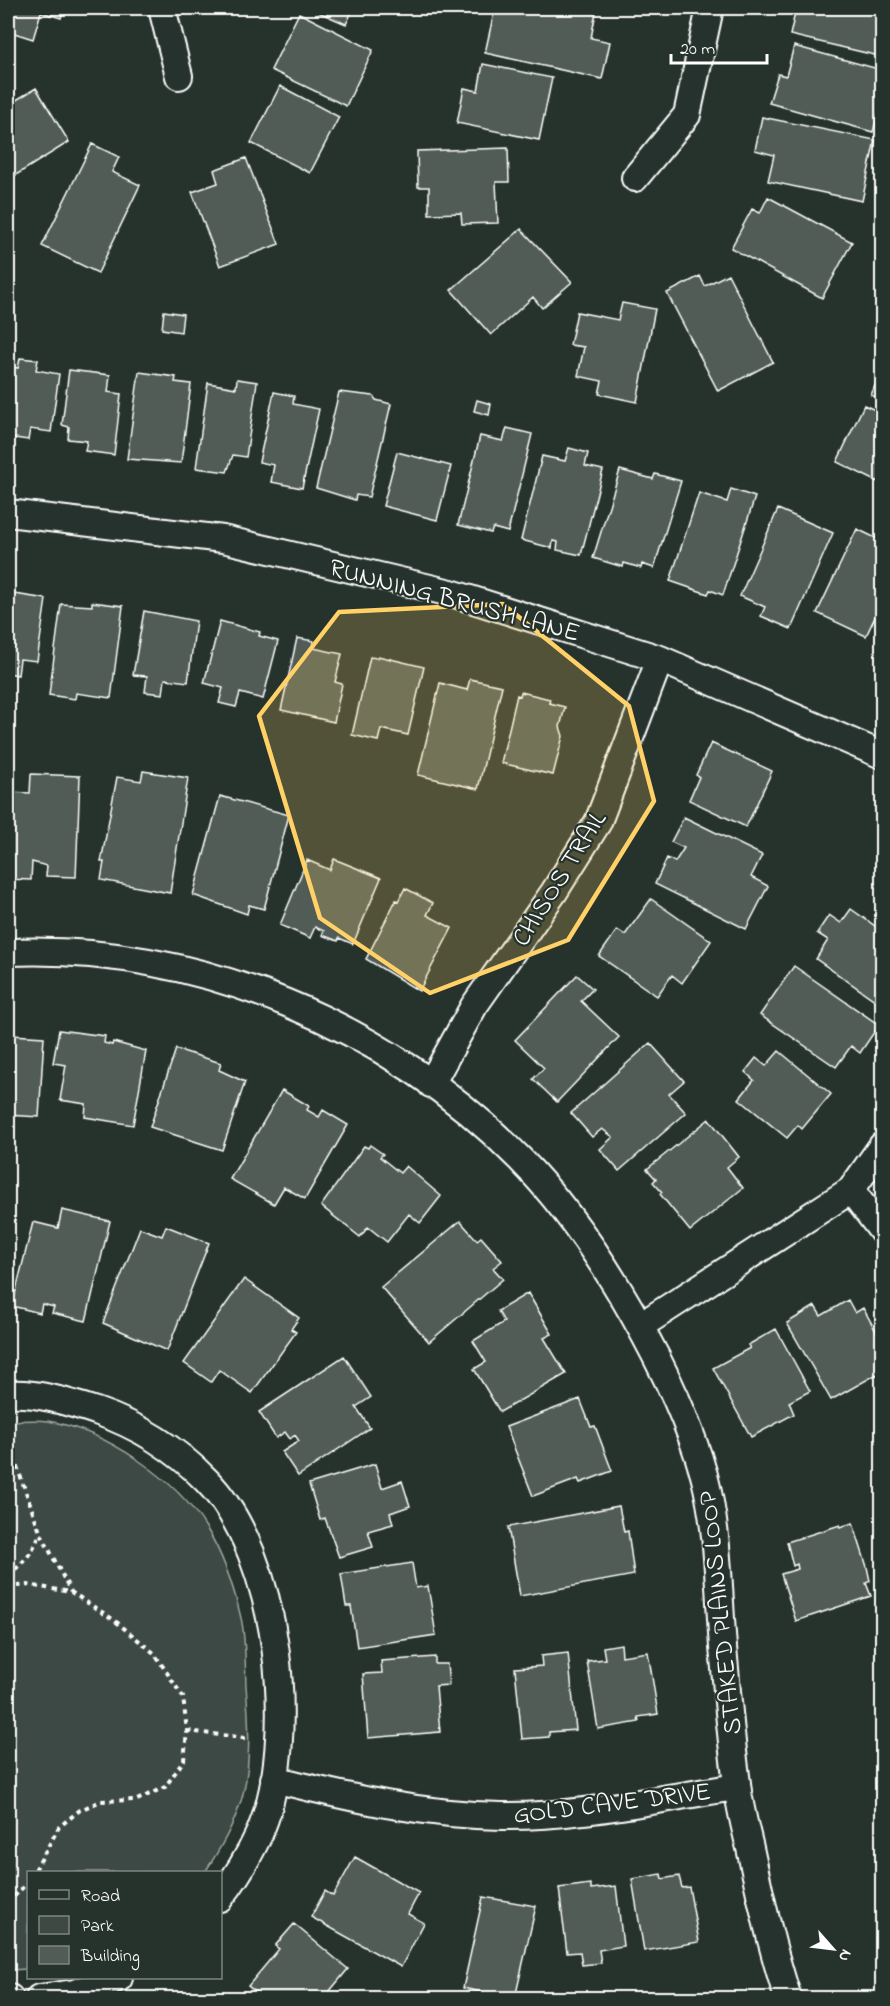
<svg xmlns="http://www.w3.org/2000/svg" width="890" height="2006" font-family="'Indie Flower',sans-serif">
<rect width="100%" height="100%" fill="#26332d"/>
<filter id="ink" filterUnits="userSpaceOnUse"><feTurbulence type="fractalNoise" baseFrequency=".0167" numOctaves="2"/><feDisplacementMap in="SourceGraphic" scale="12" xChannelSelector="R" yChannelSelector="G"/><feConvolveMatrix kernelMatrix="1 2 1 2 8 2 1 2 1" color-interpolation-filters="sRGB"/></filter>
<g filter="url(#ink)">
<path fill="#3e4944" stroke="#9ea4a2" stroke-width="1.5" d="M8,1421C21,1421 36,1419 48,1421C106,1431 177,1479 207,1529C223,1555 234,1588 241,1618C246,1640 245,1664 246,1686C249,1721 252,1770 240,1804C232,1829 219,1851 205,1872H28V1969L8,1970Z"/>
<path fill="#515c57" stroke="#fff" stroke-width="1.5" d="M8,8H64L61,18L41,12L33,39L8,31Z
M309,8H354L346,24Z
M495,8H574L596,12L591,38L610,42L602,79L485,53Z
M787,8H882V41L879,56L790,35L795,13L786,11Z
M299,13L373,50L346,106L271,70Z
M794,46L882,70V101L873,132L769,103L778,74L786,76Z
M483,64L552,78L539,140L457,123L464,88L478,91Z
M280,86L339,117L310,173L251,143Z
M36,88L69,142L8,180V105Z
M762,117L875,140L862,201L768,181L774,155L755,150Z
M92,144L119,157L112,172L140,185L98,273L42,246Z
M508,148L509,182H496L498,223L462,224L461,213L429,214V187H418L417,151Z
M246,158L279,244L220,266L192,192L218,183L214,170Z
M768,197L852,242L822,298L731,248L752,209L760,213Z
M521,229L572,282L542,308L533,297L491,335L451,290Z
M728,274L773,362L718,391L667,293L700,276L705,286Z
M622,303L655,309L637,402L599,394L602,381L578,376L584,347L570,345L577,312L618,320Z
M164,311L183,314L181,332L162,329Z
M20,358L38,360L36,370L59,374L51,432L30,429L28,440L8,437V366L18,368Z
M882,369V400L871,395Z
M69,370L110,375L108,392L121,394L114,455L85,451L87,441L68,439L69,427L62,425Z
M139,372L176,377L175,382L191,384L181,463L127,459Z
M237,379L257,382L246,457L233,455L227,472L196,468L208,383L236,388Z
M274,392L294,396L293,404L319,409L302,488L271,482L274,465L259,462Z
M339,392L373,396L376,400L391,404L369,497L356,495L355,500L316,488Z
M477,400L491,404L489,415L474,411Z
M864,405L882,413V484L837,462Z
M507,428L532,434L508,532L493,528L491,533L458,525L480,436L503,441Z
M569,448L588,453L585,466L603,470L581,555L557,550L558,542L553,541L552,548L521,540L542,456L565,461Z
M397,452L451,466L437,520L383,506Z
M620,470L653,479L655,474L681,481L654,568L642,564L641,568L624,563L623,567L593,558Z
M731,489L755,497L723,595L710,590L708,594L670,581L699,493L727,502Z
M778,509L833,533L791,629L761,616L765,607L740,596Z
M857,529L882,541V602L866,636L817,613Z
M8,593L46,599L37,661L20,659L18,675L8,673Z
M92,602L123,606L111,698L76,693L75,699L49,695L61,604L92,606Z
M144,611L196,621L188,682L165,679L163,694L145,692L147,676L133,675Z
M220,621L260,632L259,636L278,641L263,699L240,693L236,707L219,703L223,688L204,683Z
M297,638L314,641L313,648L342,654L335,682L342,684L334,722L281,710Z
M378,656L424,667L408,735L381,729L378,741L352,735L370,657L377,658Z
M470,679L502,686L478,789L418,775L440,683L467,690Z
M521,692L550,699L549,703L565,707L560,727L563,736L553,775L501,763L517,695L520,696Z
M711,743L772,771L746,827L689,800L699,777L696,775Z
M143,771L188,778L170,893L101,880L104,862H101L117,777L141,781Z
M31,774L80,776L76,877L46,876L47,866L32,862L31,880L8,879V792L30,793Z
M220,796L289,815L264,909L249,905L247,914L193,895Z
M684,817L762,855L751,877L768,886L746,929L655,884L667,858L675,862L684,848L671,842Z
M334,859L381,878L353,944L339,938L338,941L322,935L324,931L315,927L310,938L280,925L307,860L330,870Z
M405,888L433,903L427,915L452,928L419,991L366,959L396,900L398,901Z
M651,899L711,941L682,983L672,975L657,996L599,956L617,930L625,935Z
M851,909L882,931V1005L816,959L828,940L817,933L829,915L841,923Z
M794,966L879,1025L860,1053L851,1046L836,1067L760,1015Z
M577,975L593,989L581,1001L619,1037L557,1102L533,1079L544,1068L515,1040Z
M8,1029H12V1035L44,1037L39,1117L8,1115Z
M59,1030L105,1036L104,1043L112,1045L113,1042L146,1051L133,1125L85,1117L86,1104L60,1100L66,1065L53,1063Z
M650,1043L684,1081L669,1094L686,1113L619,1171L600,1149L613,1137L602,1129L592,1137L571,1113Z
M176,1049L221,1063L219,1070L245,1082L222,1150L150,1127Z
M779,1051L831,1094L802,1129L798,1125L787,1138L739,1099L754,1080L745,1072L756,1058L766,1066Z
M282,1090L309,1106L307,1110L319,1117L323,1110L348,1125L305,1199L284,1187L274,1204L230,1179Z
M709,1119L739,1157L727,1167L743,1188L690,1231L660,1194L662,1192L653,1182L656,1179L647,1169Z
M370,1145L383,1154L380,1157L400,1173L406,1166L441,1196L420,1223L409,1214L387,1242L368,1227L360,1237L321,1206L364,1146L368,1148Z
M62,1210L110,1221L86,1321L52,1313L54,1307L42,1304L40,1313L12,1306L33,1222L58,1228Z
M460,1221L477,1240L481,1237L502,1261L493,1268L503,1279L429,1342L381,1287Z
M166,1226L209,1243L167,1351L103,1323L140,1228L162,1236Z
M244,1279L299,1318L291,1329L296,1332L252,1393L219,1370L211,1382L184,1363Z
M528,1293L552,1334L544,1338L566,1374L500,1412L474,1369L486,1362L473,1341L504,1322L498,1311Z
M848,1300L855,1313L863,1308L882,1342V1384L877,1374L831,1400L787,1323L815,1306L821,1316Z
M776,1329L810,1391L789,1402L794,1414L751,1437L713,1368L750,1348L748,1345Z
M344,1356L371,1397L356,1407L370,1428L298,1476L282,1452L299,1441L295,1435L290,1439L285,1432L276,1438L259,1412Z
M580,1399L591,1427L595,1426L612,1471L580,1483L578,1479L533,1496L506,1427Z
M375,1464L382,1488L402,1481L410,1506L390,1513L393,1524L368,1531L373,1547L339,1557L325,1518L320,1520L309,1484Z
M619,1506L624,1532L628,1531L634,1575L520,1596L508,1527Z
M853,1523L867,1567L870,1581L866,1583L871,1596L796,1621L781,1574L798,1569L797,1564L793,1566L787,1542L840,1525V1527Z
M412,1563L416,1588L428,1586L436,1635L357,1647L351,1606H346L341,1574Z
M621,1644L622,1656L648,1652L658,1714L638,1717L639,1722L598,1729L587,1661L605,1659L603,1647Z
M568,1653L576,1730L549,1732V1737L522,1739L515,1668L542,1666L541,1656Z
M435,1657V1664H447L449,1685L436,1686L440,1732L368,1738L363,1674L382,1673L381,1661Z
M355,1857L419,1893L408,1914L424,1923L401,1967L311,1917L325,1891L333,1896Z
M661,1874L662,1879L679,1876L682,1888L689,1887L699,1942L644,1951L632,1879Z
M591,1884V1889L616,1886L623,1946L599,1950L601,1963L582,1965L580,1952L567,1953L559,1888Z
M483,1897L536,1906L515,1998H490L491,1994L463,1988Z
M294,1924L348,1969L324,1998H264L248,1986L279,1949L275,1946Z
M232,1991L238,1998H222Z"/>
<g fill="none" stroke-linecap="round" stroke-linejoin="round">
<g stroke="#fff" stroke-width="30">
<path id="street" d="M162,8L179,76
M635,178L687,115L710,8
M8,513L223,539L451,593L660,659L882,755
M8,952C195,944 389,1025 520,1159C565,1205 601,1258 633,1314C662,1365 688,1418 704,1475C720,1536 718,1597 724,1658C728,1700 731,1742 737,1783C739,1805 745,1827 750,1848C761,1899 772,1950 788,1998
M431,1084L474,1006L554,892L598,822L660,659
M851,1190L882,1231
M640,1326L851,1190L882,1146
M8,1394C37,1392 68,1402 96,1411C137,1425 176,1449 206,1480C280,1554 299,1739 260,1832C249,1856 236,1878 220,1898
M274,1779C349,1798 425,1815 502,1816C580,1817 660,1798 737,1787
M8,1998H10
M39,1998L74,1993L119,1978"/>
</g>
<path stroke="#fff" stroke-width="4" stroke-dasharray="4.5 4.5" stroke-linecap="butt" d="M8,1441L40,1532L71,1592
M8,1575C24,1563 33,1552 40,1533
M8,1587L28,1585L71,1592L114,1620L154,1653L183,1697L187,1731L184,1760L165,1787L137,1800L101,1801L80,1810L59,1827L34,1872
M187,1731L246,1738
M8,1903L28,1882"/>
<use href="#street" stroke="#26332d" stroke-width="26"/>
</g>
</g>
<path fill="#ffd166" fill-opacity="0.2" stroke="#ffd166" stroke-width="4.5" stroke-linejoin="round" d="M503,604L629,706L654,801L568,940L430,993L320,918L259,716L339,612Z"/>
<g text-anchor="middle" stroke-width="4.5" stroke-linejoin="round" paint-order="stroke">
<g font-size="26" fill="#fff" stroke="#26332d">
<text transform="translate(455 599) rotate(15)" y="9">RUNNING BRUSH LANE</text>
<text transform="translate(558 878) rotate(-58)" y="9">CHISOS TRAIL</text>
<text transform="translate(719 1613) rotate(-96)" y="9">STAKED PLAINS LOOP</text>
<text transform="translate(612 1802) rotate(-7)" y="9">GOLD CAVE DRIVE</text>
</g>
</g>
<rect width="890" height="2006" fill="none" stroke="#26332d" stroke-width="30"/>
<rect x="15" y="15" width="860" height="1976" fill="none" stroke="#fff" stroke-width="2" filter="url(#ink)"/>
<rect x="27" y="1871" width="195" height="108" fill="#26332d" stroke="#7d8581" stroke-width="1.5"/>
<rect x="39" y="1890" width="30" height="9" fill="#26332d" stroke="#7d8581" stroke-width="1.5"/>
<text x="81" y="1901" font-size="18" fill="#ffffff">Road</text>
<rect x="39" y="1916" width="30" height="18" fill="#3e4944" stroke="#7d8581" stroke-width="1.5"/>
<text x="81" y="1931" font-size="18" fill="#ffffff">Park</text>
<rect x="39" y="1946" width="30" height="18" fill="#515c57" stroke="#7d8581" stroke-width="1.5"/>
<text x="81" y="1961" font-size="18" fill="#ffffff">Building</text>
<g transform="translate(833 1949) rotate(118)" stroke="#26332d" stroke-width="4.5" paint-order="stroke">
<path d="M0-4.5L10 22L0 15L-10 22Z" fill="#ffffff"/>
<text y="-9" font-size="16" font-weight="bold" text-anchor="middle" fill="#ffffff">N</text>
</g>
<path d="M671 54v9h96v-9" fill="none" stroke="#ffffff" stroke-width="3"/>
<text x="680" y="54" font-size="18" fill="#ffffff" stroke="#26332d" stroke-width="4.5" paint-order="stroke">20 m</text>
</svg>
